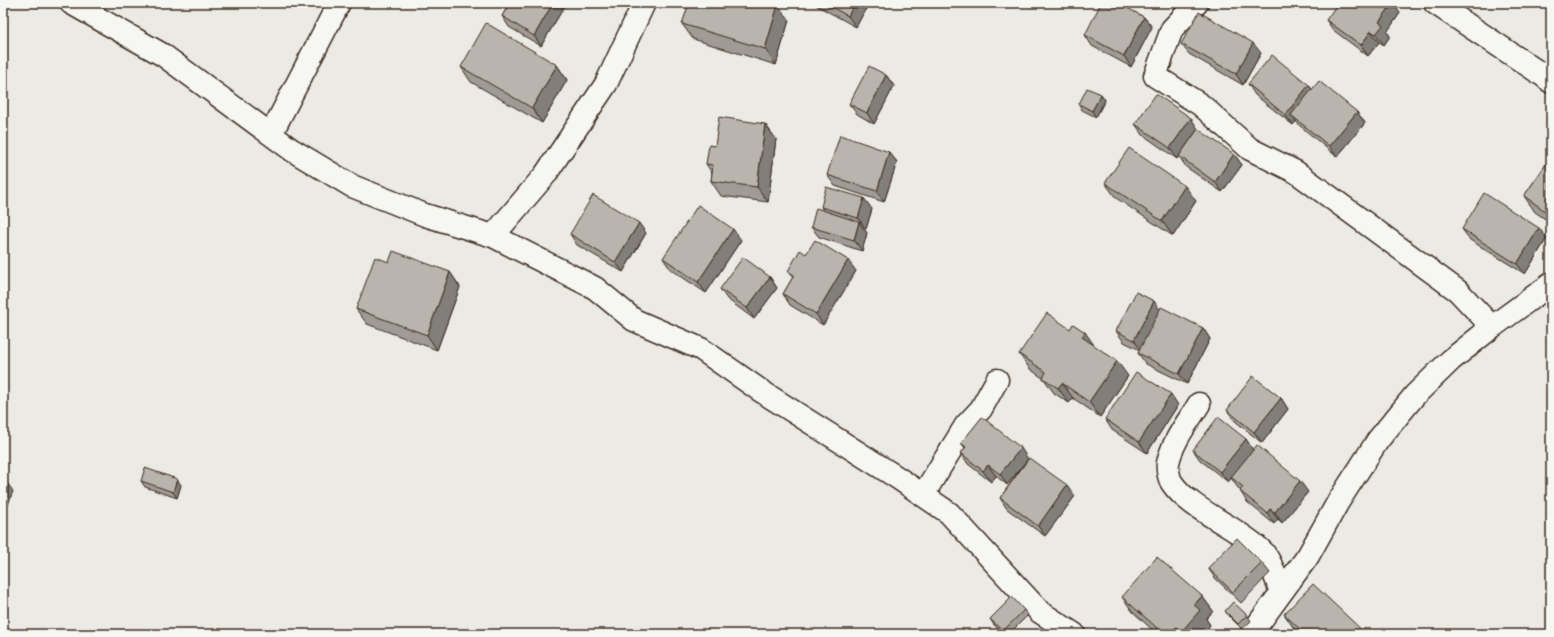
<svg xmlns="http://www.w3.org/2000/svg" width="1554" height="637" font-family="Delius,sans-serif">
<rect width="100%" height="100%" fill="#ebeae5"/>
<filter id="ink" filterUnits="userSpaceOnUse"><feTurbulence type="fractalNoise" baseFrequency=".025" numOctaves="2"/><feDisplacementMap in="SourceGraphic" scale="8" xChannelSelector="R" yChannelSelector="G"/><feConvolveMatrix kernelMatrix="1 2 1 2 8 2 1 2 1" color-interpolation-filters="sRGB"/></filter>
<g filter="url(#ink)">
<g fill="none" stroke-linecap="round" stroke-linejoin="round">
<g stroke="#3b2a1e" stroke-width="25">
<path id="street" d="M71,3L163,55L292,150L352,186L425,215L493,236L595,288L634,320L701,349L761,391L898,478L949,513L1040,612L1074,634
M1197,3L1172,29L1155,76L1201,105L1250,149L1296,172L1458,291L1492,327
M1435,3L1544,76L1551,82
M271,134L339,3
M493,236L545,175L606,84L644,3
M1199,404C1188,422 1172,442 1168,463C1167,468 1169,479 1172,483C1190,510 1238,527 1262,551C1272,562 1276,579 1281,593
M923,495L966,425L981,409L997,380
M1251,634L1308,556L1338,502L1378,440L1415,395L1451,360L1492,327L1551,284"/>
</g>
<use href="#street" stroke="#f6f6f2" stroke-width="22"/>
</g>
<path fill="#a09b96" stroke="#3b2a1e" d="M510,3H561L564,7L541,46L509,27L502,16Z
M812,3H869L856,27Z
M1400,13L1387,32L1390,36L1384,45L1379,42L1368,56L1333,30L1326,20Z
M1144,17L1152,27L1131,67L1092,46L1085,35Z
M789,20L776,65L693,39L682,24Z
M1181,44L1261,53L1243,85L1189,54Z
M557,65L567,80L542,123L471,82L461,67Z
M886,75L894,86L874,124L857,114L849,104Z
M1248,84L1309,85L1312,90L1357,112L1365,123L1337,157L1299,125L1296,121L1293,125L1255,95Z
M1101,94L1105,100L1096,117L1082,110L1079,104Z
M765,124L776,139L768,202L721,196L711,181L712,173L706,164Z
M1135,124L1198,129L1177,159L1143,135Z
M889,152L897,162L884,202L835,186L827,175Z
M1234,154L1242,165L1222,192L1186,167L1179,156Z
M1551,157V223L1535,212L1524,196Z
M1105,183L1196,201L1173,236L1116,198Z
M821,207L872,209L866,229H864L867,233L862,251L819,237L811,227L823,210Z
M1462,229L1547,238L1525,274L1470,240Z
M646,233L623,272L577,245L570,234Z
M741,240L706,293L670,269L663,258Z
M806,254L856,271L823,325L790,305L783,294L793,277L788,271Z
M389,262L450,272L460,287L437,350L367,324L356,309Z
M770,277L777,288L754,319L727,299L720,289Z
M1160,310L1203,328L1210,339L1187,384L1146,364L1138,353L1140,350L1124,342L1116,331Z
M1070,329L1094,346L1128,376L1100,417L1073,398L1069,403L1054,393L1044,379L1030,369L1019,354Z
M1281,398L1288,409L1262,443L1235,421L1227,410Z
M1178,405L1147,453L1112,430L1105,419Z
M1246,439L1253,450L1308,492L1282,523L1278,519L1274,524L1247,502L1240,491L1241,490L1238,488L1231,478L1228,482L1200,460L1193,450Z
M961,443L1028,459L1075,496L1045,536L1007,509L1000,498L1026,461L1007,485L996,476L991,482L968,464L961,453L965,448Z
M141,481L181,485L177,498L145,487Z
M1262,563L1270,573L1241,603L1215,578L1208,568Z
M1202,596L1213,611L1206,619L1210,625L1203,634H1157L1133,612L1122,597Z
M1024,610L1028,615L1009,634H1004L994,625L990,619Z
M1225,611L1247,615L1251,621L1242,629L1229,616Z
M1284,614L1366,634H1300L1295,630Z"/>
<path fill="#827e7a" stroke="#3b2a1e" d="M553,3H561L564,7L541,46L534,36Z
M855,3H869L856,27L848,16Z
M1393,3L1400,13L1387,32L1390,36L1384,45L1376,34L1379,22Z
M778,5L789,20L776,65L765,49Z
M1144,17L1152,27L1131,67L1124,56Z
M1371,31L1379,42L1368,56L1361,45Z
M1253,43L1261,53L1243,85L1236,74Z
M557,65L567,80L542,123L532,108Z
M886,75L894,86L874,124L867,113Z
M1309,85L1316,96L1291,115L1296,121L1293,125L1285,115Z
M1101,94L1105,100L1096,117L1092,111Z
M1357,112L1365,123L1337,157L1329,146Z
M1191,118L1198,129L1177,159L1170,148Z
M765,124L776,139L768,202L757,187Z
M889,152L897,162L884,202L877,191Z
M1234,154L1242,165L1222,192L1215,182Z
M1185,186L1196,201L1173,236L1162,221Z
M864,198L872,209L866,229L858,218Z
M859,222L867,233L862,251L854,240Z
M639,223L646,233L623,272L615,262Z
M1539,228L1547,238L1525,274L1517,264Z
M733,229L741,240L706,293L698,282Z
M848,260L856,271L823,325L816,314Z
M450,272L460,287L437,350L427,335Z
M770,277L777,288L754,319L747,308Z
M1154,301L1161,311L1141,351L1134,340Z
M1203,328L1210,339L1187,384L1179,374Z
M1085,332L1096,348L1082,337Z
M1117,361L1128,376L1100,417L1089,402Z
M1062,383L1073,398L1069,403L1058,388Z
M1171,394L1178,405L1147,453L1139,442Z
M1281,398L1288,409L1262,443L1254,432Z
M1246,439L1253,450L1228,482L1220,472Z
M1021,448L1028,459L1007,485L1000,474Z
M988,465L996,476L991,482L983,471Z
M177,479L181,485L177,498L173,492Z
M5,480L13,491L3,519V487Z
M1300,481L1308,492L1282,523L1275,512Z
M1067,485L1075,496L1045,536L1038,526Z
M1270,509L1278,519L1274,524L1267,513Z
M1202,596L1213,611L1206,619L1210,625L1203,634H1184L1182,631L1194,605Z
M1176,627L1181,634H1170Z"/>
<path fill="#bab4ae" stroke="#3b2a1e" d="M510,3H553L534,36L502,16Z
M689,3H771L778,5L765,49L682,24Z
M824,3H855L848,16Z
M1101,3H1118L1144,17L1124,56L1085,35Z
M1338,3H1393L1379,22L1383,25L1376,34L1371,31L1361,45L1326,20Z
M1199,12L1253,43L1236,74L1181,44Z
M486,23L557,65L532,108L461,67Z
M1272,55L1309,85L1285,115L1248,84Z
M869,66L886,75L867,113L849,104Z
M1319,81L1357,112L1329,146L1291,115Z
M1087,88L1101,94L1092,111L1079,104Z
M1156,94L1191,118L1170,148L1135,124Z
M719,117L765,124L757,187L711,181L713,165L706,164L709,145L715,146Z
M1198,129L1234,154L1215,182L1179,156Z
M840,135L889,152L877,191L827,175Z
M1129,148L1185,186L1162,221L1105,183Z
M1551,157V215L1524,196Z
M826,187L864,198L858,218L821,207Z
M1484,193L1539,228L1517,264L1462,229Z
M593,195L639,223L615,262L570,234Z
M698,205L733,229L698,282L663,258Z
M816,208L859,222L854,240L811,227Z
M815,240L848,260L816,314L783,294L794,275L788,271L800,250L806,254Z
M393,251L450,272L427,335L356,309L375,257L389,262Z
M743,257L770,277L747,308L720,289Z
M1136,292L1154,301L1134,340L1116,331Z
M1161,307L1203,328L1179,374L1138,353Z
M1047,313L1070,329L1073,324L1085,332L1082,337L1117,361L1089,402L1062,383L1058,388L1043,378L1046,372L1019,354Z
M1136,372L1171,394L1139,442L1105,419Z
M1253,376L1281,398L1254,432L1227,410Z
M982,417L1021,448L1000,474L988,465L983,471L961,453L966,447L961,443Z
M1218,417L1246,439L1220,472L1193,450Z
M1257,445L1300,481L1275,512L1270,509L1267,513L1240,491L1243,487L1231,477Z
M1029,458L1067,485L1038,526L1000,498Z
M145,468L177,479L173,492L141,481Z
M3,479L5,480L3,487Z
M1237,538L1262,563L1233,592L1208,568Z
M1157,557L1202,596L1194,605L1200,610L1182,631L1176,627L1170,634H1164L1122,597Z
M1313,584L1366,634H1305L1284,614Z
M1012,597L1024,610L1003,631L990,619Z
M1233,602L1247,615L1238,624L1225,611Z"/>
</g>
<rect width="1554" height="637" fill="none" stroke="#f6f6f2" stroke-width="16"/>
<rect x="8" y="8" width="1538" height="621" fill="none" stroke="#3b2a1e" stroke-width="1.5" filter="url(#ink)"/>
</svg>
